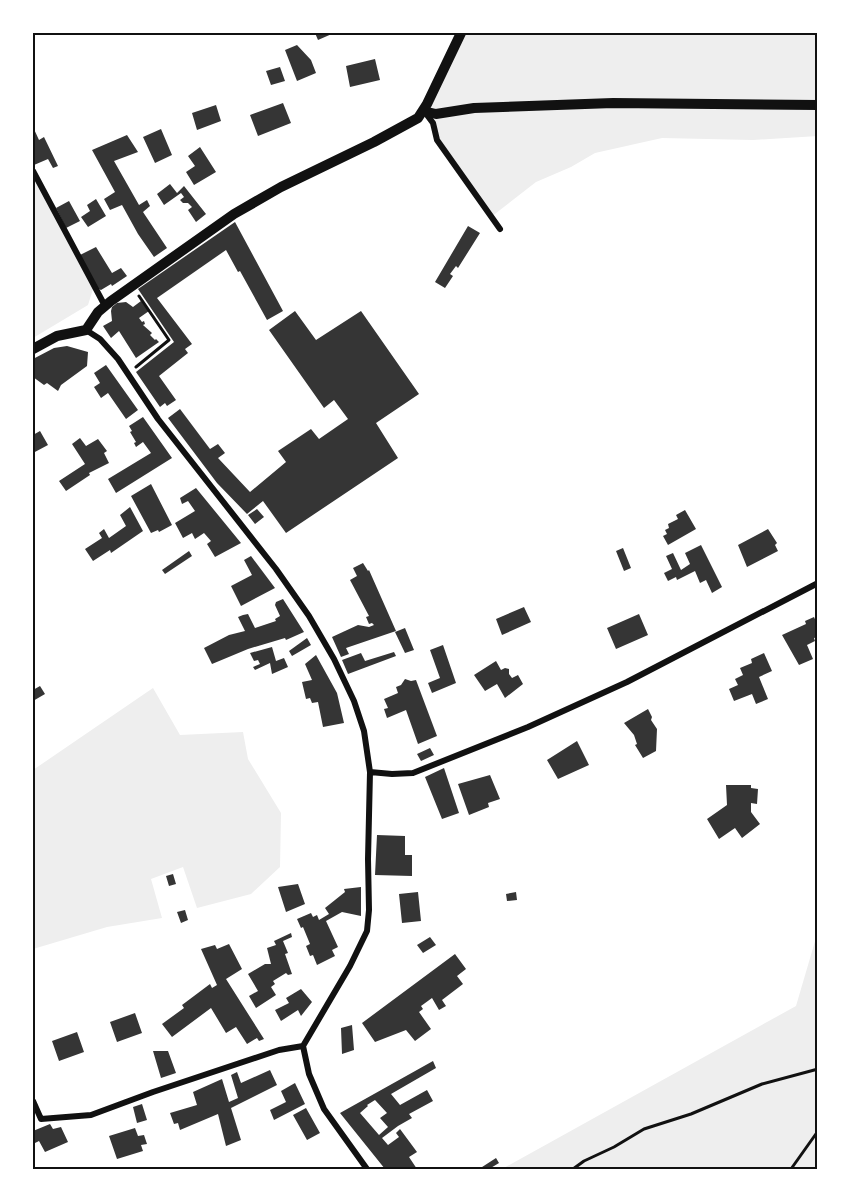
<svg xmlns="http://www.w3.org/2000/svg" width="851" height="1202" font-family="Figtree,sans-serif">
<rect width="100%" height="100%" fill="#fff"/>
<path fill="#eee" d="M462,33H818V136L753,140L662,138L595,153L571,167L536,182L491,217L424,115Z
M33,171L94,286L88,305L33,338Z
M153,688L180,735L243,732L248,759L281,813L280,867L251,894L197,908L183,867L151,879L162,918L107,927L33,949V770Z
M818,931V1169H502L796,1006Z"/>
<path fill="#353535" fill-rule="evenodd" d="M315,33H334L318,40Z
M297,45L311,60L316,73L297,81L285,50Z
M375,59L380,80L350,87L346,66Z
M280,67L285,81L271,85L266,71Z
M283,103L291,123L258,136L250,115Z
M216,105L221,121L197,130L192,113Z
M33,127L39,140L44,137L58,166L53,168L48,159L34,165Z
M161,129L172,155L155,163L143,137Z
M127,135L138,152L114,161L139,205L147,200L150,206L143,212L167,248L154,257L138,234L122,205L110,210L104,199L115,192L92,150Z
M200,147L216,172L194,185L186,172L195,166L188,156Z
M170,184L177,193L184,186L206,214L196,222L188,210L192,207L188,203H183L180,200L184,197L181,193L164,205L157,194Z
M96,199L106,216L88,227L81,217L90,211L87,205Z
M69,201L80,221L66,228L56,208Z
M235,222L283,311L267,320L240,271L238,272L226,250L157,298L192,344L185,349L188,353L159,376L176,400L167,406L165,403L160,407L136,372L174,342L138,289Z
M468,226L480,233L458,268L456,266L450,274L453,276L445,288L435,282Z
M96,247L112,273L121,268L127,276L112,286L111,284L101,290L96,288L80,255Z
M141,301L149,311L139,318L142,322L144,321L145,324L143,325L152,333L150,335L155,340L156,339L159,342L136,358L119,331L111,338L103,326L112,321L111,311L112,307L117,303L126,302L133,307Z
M295,311L316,340L361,311L419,394L376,423L398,458L286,533L263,501L247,514L217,483L168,418L180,409L210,449L218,444L225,453L218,458L250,492L286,462L278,451L311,429L319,439L348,419L334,400L324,408L269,330Z
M67,346L88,352L87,366L61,385L58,391L47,383L44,385L33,377V359L54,348Z
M106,365L138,410L126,419L108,393L101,398L94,387L100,383L94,373Z
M143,417L172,458L116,493L108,479L151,453L143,442L136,447L134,443L136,442L130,432L132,431L129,426Z
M40,431L48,445L33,453V435Z
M80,438L86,446L98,439L107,451L104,453L109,463L89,473L90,475L66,491L59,481L85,464L72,444Z
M151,484L172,525L159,532L158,530L151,533L131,496Z
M196,488L241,543L215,557L207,544L211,541L204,533L195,539L192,533L183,538L175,523L195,511L188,501L182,504L180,498Z
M130,507L143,531L111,553L110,550L93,561L85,549L102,538L99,533L104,529L109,538L126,526L120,515Z
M257,509L264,517L255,524L248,515Z
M685,510L696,529L668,545L663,536L667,534L665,530L669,528L668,524L678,519L676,515Z
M768,529L777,543L775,545L778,551L747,567L738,545Z
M701,545L722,587L712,593L706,580L700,583L695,571L677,580L676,577L668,581L664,573L672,569L666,556L673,553L681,570L690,564L685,553Z
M623,548L631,568L624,571L616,551Z
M189,551L192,556L165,574L162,570Z
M251,556L275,588L241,606L231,586L252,575L244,560Z
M363,563L368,571L369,570L396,631L346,648L349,654L341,657L332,637L358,625L369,627L374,625L372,623L369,624L366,617L369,616L350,580L357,576L353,568Z
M283,599L304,632L286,640L285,638L248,649L212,664L204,648L229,635L245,631L238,617L243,615L248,614L255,628L276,621L275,619L280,616L275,605L276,602Z
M524,607L531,622L502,635L496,619Z
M639,614L648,635L616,649L607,628Z
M814,617L818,626V637L814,638L815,641L807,645L813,659L799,665L782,635L806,624L805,621Z
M405,628L414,650L405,653L395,632Z
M307,638L311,645L292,656L289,651Z
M443,645L456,683L432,693L428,683L440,678L430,650Z
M272,647L276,661L284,658L288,667L272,674L270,663L255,670L253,667L260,664L258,660L254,661L250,653Z
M394,652L396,656L348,674L342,660L361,653L365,661Z
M764,653L772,671L759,677L768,699L756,704L752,694L734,701L729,689L738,685L735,679L743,675L740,668L752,663L751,659Z
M316,655L337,693L344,723L323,727L318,702L312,703L310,698L306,699L302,682L312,680L305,664Z
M496,661L501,670L505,668L509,669V674L512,678L518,675L523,684L505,698L497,684L485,691L474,675Z
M405,679L411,681L416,680L437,736L418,744L406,710L387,718L384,709L388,708L384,699L398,693L396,687L401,685Z
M40,686L45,694L33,701V690Z
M648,709L652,717L651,720L657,729L656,751L643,758L635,745L637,744L634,735L624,723Z
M577,741L589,765L558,779L547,760Z
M430,748L434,755L421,761L417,754Z
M444,768L459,813L442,819L425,777Z
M490,775L500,799L488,803L489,807L469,815L458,784Z
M726,785H751V788L758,789L757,804L751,803V812L760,824L742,838L735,828L719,839L707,819L727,805Z
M377,835L405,836V855H412V876L375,875Z
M173,874L176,884L169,886L166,876Z
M298,884L305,904L286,912L278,887Z
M361,887V916L342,912L326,921L338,947L332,950L335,956L317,965L313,955L310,956L306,946L310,944L303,927L301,928L297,919L311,913L313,917L317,915L319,920L329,914L325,908L345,892L344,889Z
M418,892L421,921L402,923L399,894Z
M516,892L517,900L507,901L506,894Z
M185,910L188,920L181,923L177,912Z
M291,933L292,937L283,941L288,953L285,954L292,974L288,975L286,973L273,981L275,984L271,987L276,995L256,1008L249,996L258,991L248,974L265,964H271L267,948L276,945L274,941Z
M430,937L436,945L423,953L417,945Z
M229,944L242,969L226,979L264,1039L259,1041L257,1038L247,1044L236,1027L226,1033L211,1008L172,1037L162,1024L184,1008L182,1005L210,984L212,988L217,985L201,949L215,945L217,949Z
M455,954L466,969L457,976L463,984L442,1000L446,1006L439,1010L432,998L421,1006L423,1009L419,1012L431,1029L415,1041L406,1030L375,1042L362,1023Z
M301,989L312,1002L301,1016L298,1010L281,1021L275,1010L289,1003L286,998Z
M135,1013L142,1033L117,1042L110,1022Z
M352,1025L354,1050L342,1054L341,1028Z
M77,1032L84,1052L59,1061L52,1041Z
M153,1051H168L176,1073L161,1078Z
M433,1061L436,1068L391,1094L400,1105L427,1090L433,1101L409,1114L412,1118L398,1126L382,1138L388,1145L399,1137L396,1133L400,1129L417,1152L409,1157L417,1169H385L340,1113ZM375,1100L387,1113L380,1118L388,1127L379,1135L360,1113L368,1106L367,1105Z
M270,1070L277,1085L231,1108L241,1140L226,1146L218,1114L180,1130L178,1123L174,1124L170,1113L197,1105L193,1092L222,1079L229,1102L238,1098L231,1075L237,1072L241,1083Z
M295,1083L305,1104L274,1120L270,1110L286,1102L281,1091Z
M142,1104L147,1120L137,1123L133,1107Z
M306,1108L320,1133L307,1140L293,1115Z
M50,1124L53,1129L61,1127L68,1142L45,1152L39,1141L33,1144V1131Z
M135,1128L138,1136L144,1135L147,1144L141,1145L143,1151L117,1159L109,1136Z
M496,1158L499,1163L489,1169H479Z"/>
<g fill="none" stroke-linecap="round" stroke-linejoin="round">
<path stroke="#111" stroke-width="3" d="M136,367L169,340L139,296
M573,1169L584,1161L614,1147L644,1129L691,1114L762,1084L818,1069
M791,1169L818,1131"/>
<path stroke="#111" stroke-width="6" d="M424,111L433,123L437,140L500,229
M33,171L105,306
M86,330L100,339L118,359L158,419L276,569L309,616L334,659L354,701L364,731L370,772L368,859L369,910L367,931L350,966L303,1046L309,1074L324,1109L367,1169
M370,772L392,774L413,773L528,727L627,682L818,583
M33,1101L41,1119L91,1115L153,1092L279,1050L303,1046"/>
<path stroke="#111" stroke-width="10" d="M423,111L436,114L474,108L613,103L818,105
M33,349L57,336L86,330L98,312L111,301L234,214L281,187L374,142L418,118L427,104L461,33"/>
</g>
<rect width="851" height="1202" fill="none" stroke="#ffffff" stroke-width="69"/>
<rect x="34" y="34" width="782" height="1134" fill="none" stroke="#111" stroke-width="2"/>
</svg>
